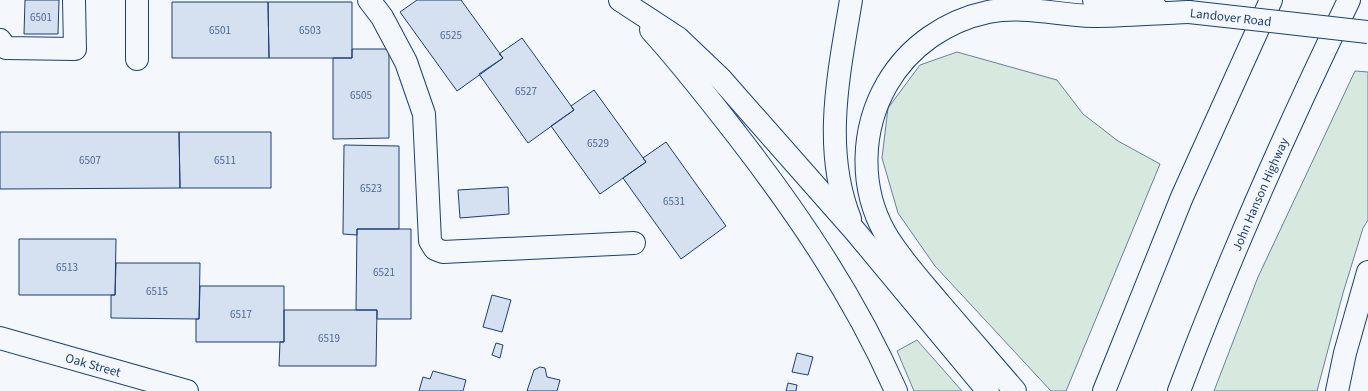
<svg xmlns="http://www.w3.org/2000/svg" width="1368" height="391" font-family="'Source Sans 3',sans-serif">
<rect width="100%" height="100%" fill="#f4f7fb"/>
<path fill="#d7e8df" stroke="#687fa3" d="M957,52L1057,80L1083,114L1118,141L1160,164L1066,391H1051L935,266L898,213L882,158L888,108L920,65Z
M1355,71L1368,72V220L1363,228L1343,293L1317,391H1214L1258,277Z
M917,340L962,391H914L897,351Z"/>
<path fill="#d5e0f0" stroke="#1d3f73" d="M25,0H59L58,34H24Z
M417,0H461L503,58L457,91L400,12Z
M172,2H268L269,58H172Z
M268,2H352V58H269Z
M522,38L574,110L528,143L479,74L503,58L499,54Z
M352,49H389V138L333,139V58H352Z
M594,90L646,162L600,194L551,126L574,110L571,106Z
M0,132H179L180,188L0,189Z
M179,132H271V188H180Z
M666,142L726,226L681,259L623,178L646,162L643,158Z
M344,145L399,146V229H357V235L343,234Z
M508,187L509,214L460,218L458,190Z
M357,229H411V319H377V310H356Z
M19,239H116L115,295H19Z
M116,263H200L199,319L111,318V295H115Z
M200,286H284V342H196V319H199Z
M492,295L511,300L502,332L483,327Z
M284,310H377L376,366H279L280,342H284Z
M496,343L503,345L500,358L492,355Z
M797,353L813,357L808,375L792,372Z
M540,367L545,368L547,377L560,380L557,391H527L534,370Z
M433,371L466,380L463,391H419L423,377L430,379Z
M788,383L797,385L796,391H786Z"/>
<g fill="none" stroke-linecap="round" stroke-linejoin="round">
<g stroke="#1d3f73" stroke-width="24">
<g id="minor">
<path d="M369,0L382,17L406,62L424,114L430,241L435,249L443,252L634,243"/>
<path d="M0,40L6,48L75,49L74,0"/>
<path d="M137,59V0"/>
<path id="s1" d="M0,338L187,391"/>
<path d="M1337,391L1345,353L1368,272"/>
</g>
</g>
<g stroke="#1d3f73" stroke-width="24">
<path id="major" d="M1094,0L1156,8"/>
</g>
<g stroke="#1d3f73" stroke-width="24">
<g id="highway">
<path d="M620,0L678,38L721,79L855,231L988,391"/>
<path d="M651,30C682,64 709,99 737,135C799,215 855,298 896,391"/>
<path d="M850,219C822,148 839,73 851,0"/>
<path d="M1015,391C990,362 965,333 940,304C921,281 900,259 885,233C859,187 861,129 887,84C909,46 946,21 988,12C1024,5 1057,15 1092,16C1124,16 1157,13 1189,12"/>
<path d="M1104,391L1182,197L1271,0"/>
<path id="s2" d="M1179,391C1229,258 1287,128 1349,0"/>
</g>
</g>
<use href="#minor" stroke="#f4f7fb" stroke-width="22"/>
<use href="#major" stroke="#f4f7fb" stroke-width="22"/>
<use href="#highway" stroke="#f4f7fb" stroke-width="22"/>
<g stroke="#1d3f73" stroke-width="24" stroke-linecap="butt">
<g id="major-bridge">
<path id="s3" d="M1189,12L1368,32"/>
</g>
</g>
<use href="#major-bridge" stroke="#f4f7fb" stroke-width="22"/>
</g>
<g text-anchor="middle" stroke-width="3" stroke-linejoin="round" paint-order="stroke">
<g font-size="11" fill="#4b6792">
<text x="41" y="21">6501</text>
<text x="220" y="34">6501</text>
<text x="310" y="34">6503</text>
<text x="451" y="39">6525</text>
<text x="526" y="95">6527</text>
<text x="361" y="99">6505</text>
<text x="598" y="147">6529</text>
<text x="90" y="164">6507</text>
<text x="225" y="164">6511</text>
<text x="371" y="192">6523</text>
<text x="674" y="205">6531</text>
<text x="67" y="271">6513</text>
<text x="384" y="276">6521</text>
<text x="157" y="295">6515</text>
<text x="241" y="318">6517</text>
<text x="329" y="342">6519</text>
</g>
<g font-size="13" fill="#1d3f73" stroke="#f4f7fb">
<text dy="5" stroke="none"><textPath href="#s3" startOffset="42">Landover Road</textPath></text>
<text dy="5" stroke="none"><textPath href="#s2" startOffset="213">John Hanson Highway</textPath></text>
<text dy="5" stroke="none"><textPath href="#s1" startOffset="97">Oak Street</textPath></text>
</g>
</g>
</svg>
